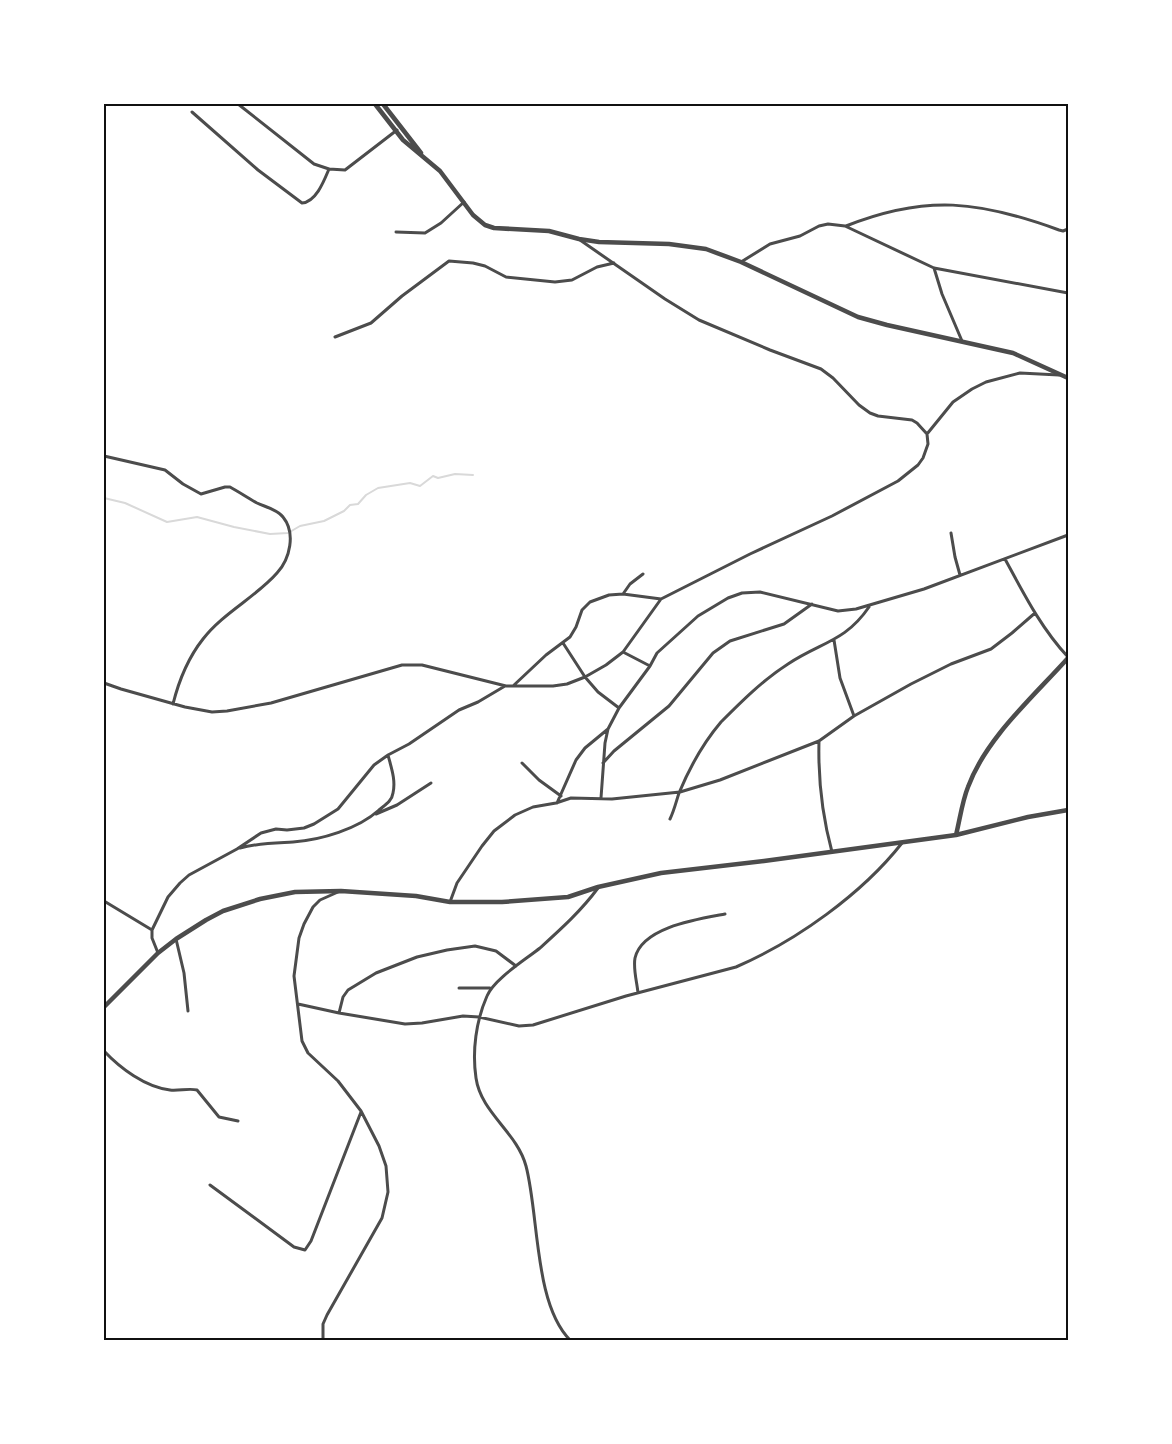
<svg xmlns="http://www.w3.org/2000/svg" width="1172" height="1444" font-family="'Noto Sans',sans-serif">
<rect width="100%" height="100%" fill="#fff"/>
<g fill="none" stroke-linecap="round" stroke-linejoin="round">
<path stroke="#d9d9d9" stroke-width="2" d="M104,498L125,503L167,522L197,517L234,527L270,534L288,533L300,526L324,521L344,511L350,505L358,504L366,495L378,488L410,483L420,486L433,476L438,478L455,474L473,475"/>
<path stroke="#4c4c4c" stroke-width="3" d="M238,104L314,164L329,169L345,170L397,130
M192,112L258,170L302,203C316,202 324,181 329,169
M846,226C926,194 980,201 1059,230L1063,231L1068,229
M396,232L425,233L441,223L464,202
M580,240L665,299L699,320L770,350L821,369L833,378L859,405L870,413L878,416L912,420L917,423L927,434L928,444L923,458L918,465L898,481L832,516L750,554L661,599L623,652L650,666
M741,262L770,244L800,236L819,226L828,224L845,226L934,268L1068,293
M934,268L942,294L962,341
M335,337L371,323L402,296L449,261L473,263L485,266L506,277L555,282L572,280L597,267L614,263
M927,434L953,402L972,389L986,382L1020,373L1059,375
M104,456L165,470L183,484L201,494L225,487H230C239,492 248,498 257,503C265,507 277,509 283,517C296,533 290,559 277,573C256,597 223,613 203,639C188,658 179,680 173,704
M951,533L955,557L960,575
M1005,559C1024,594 1041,628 1068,657
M623,594L630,584L643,574
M834,640L840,678L854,716
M563,643L585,677L598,692L619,708
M104,683L121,689L185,707L212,712L227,711L271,703L402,665H422L506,686H553L567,684L585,677L606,665L623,652
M513,686L546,655L570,637L576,627L582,610L590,602L609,595L623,594L661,599
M819,741C818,779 822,815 832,852
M522,763L539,780L561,796
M603,763L614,751L669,706L713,653L730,641L784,624L812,604
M601,798L605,743L608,729
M557,803L576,760L585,748L608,729L619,708L650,666L657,653L698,616L728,598L742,593L760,592L838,611L856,609L924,589L1068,535
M376,814L397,805L431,783
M670,819C674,811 676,802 679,793C689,769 704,742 721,722C742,701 763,680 788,664C821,642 845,642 869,607
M240,848C258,843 275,843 293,842C321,840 358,829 379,810C385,805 392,801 393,793C396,780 391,767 388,755
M104,901L152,930
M450,902L457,883L482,846L494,831L515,815L533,807L556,803L571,798L612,799L680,792L720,780L819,741L854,716L911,684L951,664L991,649L1012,633L1035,613
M176,939L184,973L188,1011
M158,953L152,938V930L168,897L180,883L189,875L237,849L261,833L276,829L287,830L304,828L314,824L338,809L374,765L388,755L409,744L459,710L478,702L505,686
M459,988H490
M638,993C637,982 633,969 635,958C642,927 698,919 725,914
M298,1004L339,1013L405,1024L422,1023L463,1016L479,1017L519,1026L533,1025L626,996L736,967C796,941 862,894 902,843
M339,1013L343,997L348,990L376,973L417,957L447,950L475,946L496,951L516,966
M104,1051C120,1068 145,1087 170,1090C179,1091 189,1088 197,1090L219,1117L238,1121
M210,1185L294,1247L305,1250L311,1241L361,1112
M323,1340V1324L327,1315L382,1218L388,1192L386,1166L379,1146L361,1111L338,1081L308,1053L302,1041L294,976L299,938L304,924L313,907L320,900L338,892
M570,1340C534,1304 539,1215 526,1166C517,1132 481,1113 476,1078C472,1051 476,1021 487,996C494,979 525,960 540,948C561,929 581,911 598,888"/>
<path stroke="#4c4c4c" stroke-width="4.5" d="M375,104L403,140L440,171L473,215L485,225L494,228L549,231L579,239L599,242L669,244L706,249L741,262L858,317L887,325L1013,353L1068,378
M383,104L421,153
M956,835C960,819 962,802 968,787C986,738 1034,696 1068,658
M104,1007L158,953L176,939L206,920L223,911L260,899L295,892L341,891L416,896L450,902H502L568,897L598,887L661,873L764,861L956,835L1028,817L1068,810"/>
</g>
<rect width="1172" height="1444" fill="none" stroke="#ffffff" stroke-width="210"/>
<rect x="105" y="105" width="962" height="1234" fill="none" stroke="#111" stroke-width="2"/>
</svg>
